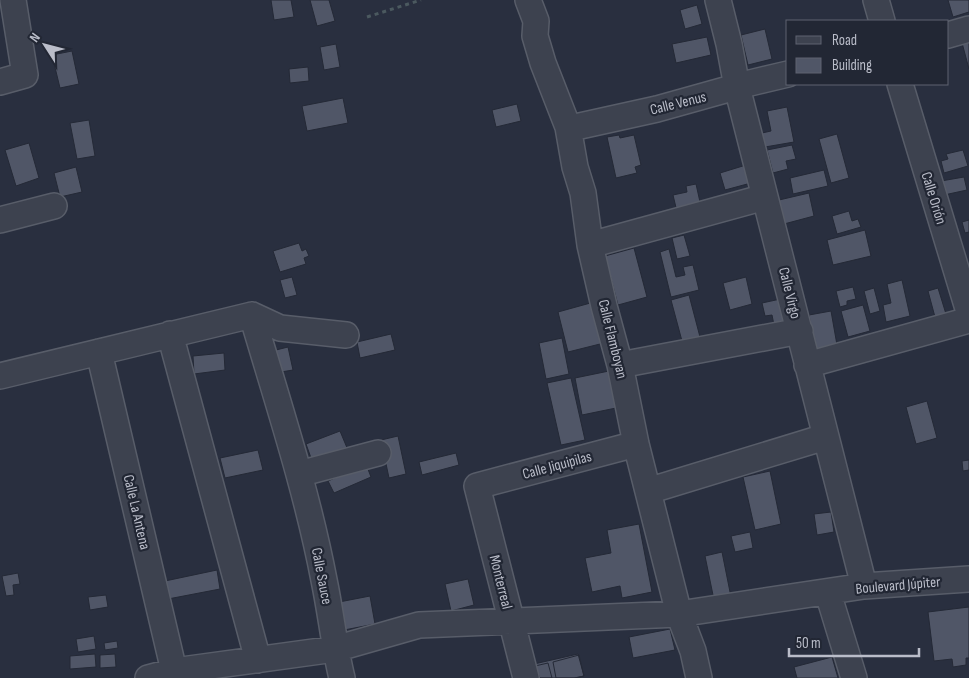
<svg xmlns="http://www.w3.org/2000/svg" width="969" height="678" font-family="'Sofia Sans Condensed',sans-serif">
<rect width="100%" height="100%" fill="#292f3f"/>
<path fill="#505667" stroke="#242936" d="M271,0H291L294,17L274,20Z
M310,0H329L335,21L317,26Z
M948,0H969V12L953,17Z
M697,5L702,24L685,29L680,10Z
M765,29L772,59L748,65L741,35Z
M707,37L711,55L676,63L672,44Z
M969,37V69L961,39Z
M336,44L340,67L324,70L320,47Z
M72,51L79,84L60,88L52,55Z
M308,67L309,81L290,83L289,69Z
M343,98L348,123L307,131L302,106Z
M517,104L521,121L496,127L492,110Z
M787,107L794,142L765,147L762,133L771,131L767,111Z
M89,120L95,156L77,159L70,123Z
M837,134L849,178L831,183L819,139Z
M619,135L620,138L634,135L641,165L635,167L637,173L616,178L607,137Z
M29,143L39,178L16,186L5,150Z
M792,145L796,159L786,161L788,169L773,173L767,150Z
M963,150L968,166L944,173L941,161L948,159L946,154Z
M746,165L751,183L725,190L720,173Z
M76,167L82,192L60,197L54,173Z
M824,170L828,186L793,194L790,178Z
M964,177L967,190L944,195L941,181Z
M696,184L702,211L678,216L673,195L687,192L686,186Z
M809,193L814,216L784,224L779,200Z
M849,211L852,221L858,219L861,227L837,234L832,216Z
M969,220V232L965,233L962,222Z
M865,230L871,256L833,265L827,240Z
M684,235L690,256L677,259L672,238Z
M299,243L302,251L306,249L309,256L304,258L306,264L280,272L273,251Z
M634,248L647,297L618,305L605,256Z
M669,249L676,277L685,275L683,267L693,265L699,290L671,297L660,252Z
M292,277L297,295L285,298L280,280Z
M746,277L752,304L730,310L723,283Z
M902,280L910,316L886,322L883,305L891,303L887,284Z
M853,287L856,299L847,301V305L840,307L836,291Z
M874,288L880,311L870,314L864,291Z
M938,288L946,314L935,317L928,291Z
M689,295L700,337L682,341L671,300Z
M785,298L790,322L774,325L772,315L765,316L762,303Z
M594,302L604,343L568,352L558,312Z
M863,305L870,331L848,337L841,311Z
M831,311L837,345L815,349L809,315Z
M391,334L395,350L360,358L357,342Z
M562,338L569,374L546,379L539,343Z
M288,347L293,370L281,372L276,350Z
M224,353L225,370L194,374L193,356Z
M609,371L616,408L582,415L575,378Z
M571,378L585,440L561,445L547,383Z
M927,401L937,438L916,444L906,407Z
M340,431L350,455L315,469L306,444Z
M398,436L406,474L389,478L381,440Z
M258,450L263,470L225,478L220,458Z
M456,453L459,465L422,475L419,462Z
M969,460V470L963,471L962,461Z
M366,464L371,477L334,493L328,481Z
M770,471L781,524L755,530L743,477Z
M831,512L834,532L817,535L814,514Z
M639,524L652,592L622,598L620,586L592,592L585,558L611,553L607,530Z
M750,532L753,548L735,552L731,536Z
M722,552L731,597L714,600L705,556Z
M217,570L220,589L168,599L165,581Z
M18,573L20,584L13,585L14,595L6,596L2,576Z
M468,579L474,605L451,611L445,584Z
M106,595L108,607L90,610L88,597Z
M370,596L375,624L339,631L334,603Z
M969,607V658H966V665L953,667L952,659L934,661L928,612Z
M670,629L675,650L633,658L629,637Z
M94,636L96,649L78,652L76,639Z
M117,641L118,648L105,650L104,643Z
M95,654L96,667L70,669V656Z
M115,654L116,667L100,668V655Z
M578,654L584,676L576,678H540L534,664Z
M579,655L584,676L574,678H556L553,662Z
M832,657L838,678H797L794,667Z
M548,663L552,678H538L535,666Z"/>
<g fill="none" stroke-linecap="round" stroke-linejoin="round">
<g stroke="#585d69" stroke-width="28">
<path id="minor" d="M528,0L536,21L535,36L543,63L568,127L575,167L583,193L590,245L604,306L620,365L636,444L679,614L693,651L699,678
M718,0L729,44L737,87L864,586
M876,0L882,21
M948,35L969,29
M0,82L25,75L13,0
M900,84L969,312
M568,127L580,126L657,109L750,83L788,74
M0,220L54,206
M590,245L765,197
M252,315C278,403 307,491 324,580C331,613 334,646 342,678
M170,334L258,660
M99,352L174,671
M620,365L800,331
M807,365L969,320
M0,376L252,315L280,328L346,335
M299,474L378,453
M648,491L825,437
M828,593L854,678
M148,678L174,671L335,649L419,625L679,614L864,586L969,579
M526,678L477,486L636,444"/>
</g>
<path stroke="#4b595f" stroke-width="3" stroke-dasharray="4 4" stroke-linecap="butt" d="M367,17L421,0"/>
<use href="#minor" stroke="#3d424f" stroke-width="25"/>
</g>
<g text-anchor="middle" stroke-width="4.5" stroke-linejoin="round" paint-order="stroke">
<g font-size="15" fill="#babdc9" stroke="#222734">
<text transform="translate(678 103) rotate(-14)" y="5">Calle Venus</text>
<text transform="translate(934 198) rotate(73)" y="5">Calle Orión</text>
<text transform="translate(790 293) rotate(76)" y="5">Calle Virgo</text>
<text transform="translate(613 339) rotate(76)" y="5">Calle Flamboyan</text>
<text transform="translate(557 465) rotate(-15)" y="5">Calle Jiquipilas</text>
<text transform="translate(137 512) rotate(77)" y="5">Calle La Antena</text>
<text transform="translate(322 576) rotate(79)" y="5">Calle Sauce</text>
<text transform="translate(501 582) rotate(76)" y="5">Monterreal</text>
<text transform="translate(898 585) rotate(-5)" y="5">Boulevard Júpiter</text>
</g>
</g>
<rect x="786" y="20" width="162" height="65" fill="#222734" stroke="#5f6370"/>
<rect x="796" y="36" width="25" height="8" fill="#3d424f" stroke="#5f6370"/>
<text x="832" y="45" font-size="15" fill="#babdc9">Road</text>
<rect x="796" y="58" width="25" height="15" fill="#505667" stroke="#5f6370"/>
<text x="832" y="70" font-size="15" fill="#babdc9">Building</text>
<g transform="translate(45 45) rotate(306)" stroke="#222734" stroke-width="4" paint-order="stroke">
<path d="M0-4L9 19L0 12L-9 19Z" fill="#babdc9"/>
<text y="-8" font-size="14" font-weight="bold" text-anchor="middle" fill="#babdc9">N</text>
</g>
<path d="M789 648v8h130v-8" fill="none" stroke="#babdc9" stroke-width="2.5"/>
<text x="796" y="648" font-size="15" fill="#babdc9" stroke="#222734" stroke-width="4" paint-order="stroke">50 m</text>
</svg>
